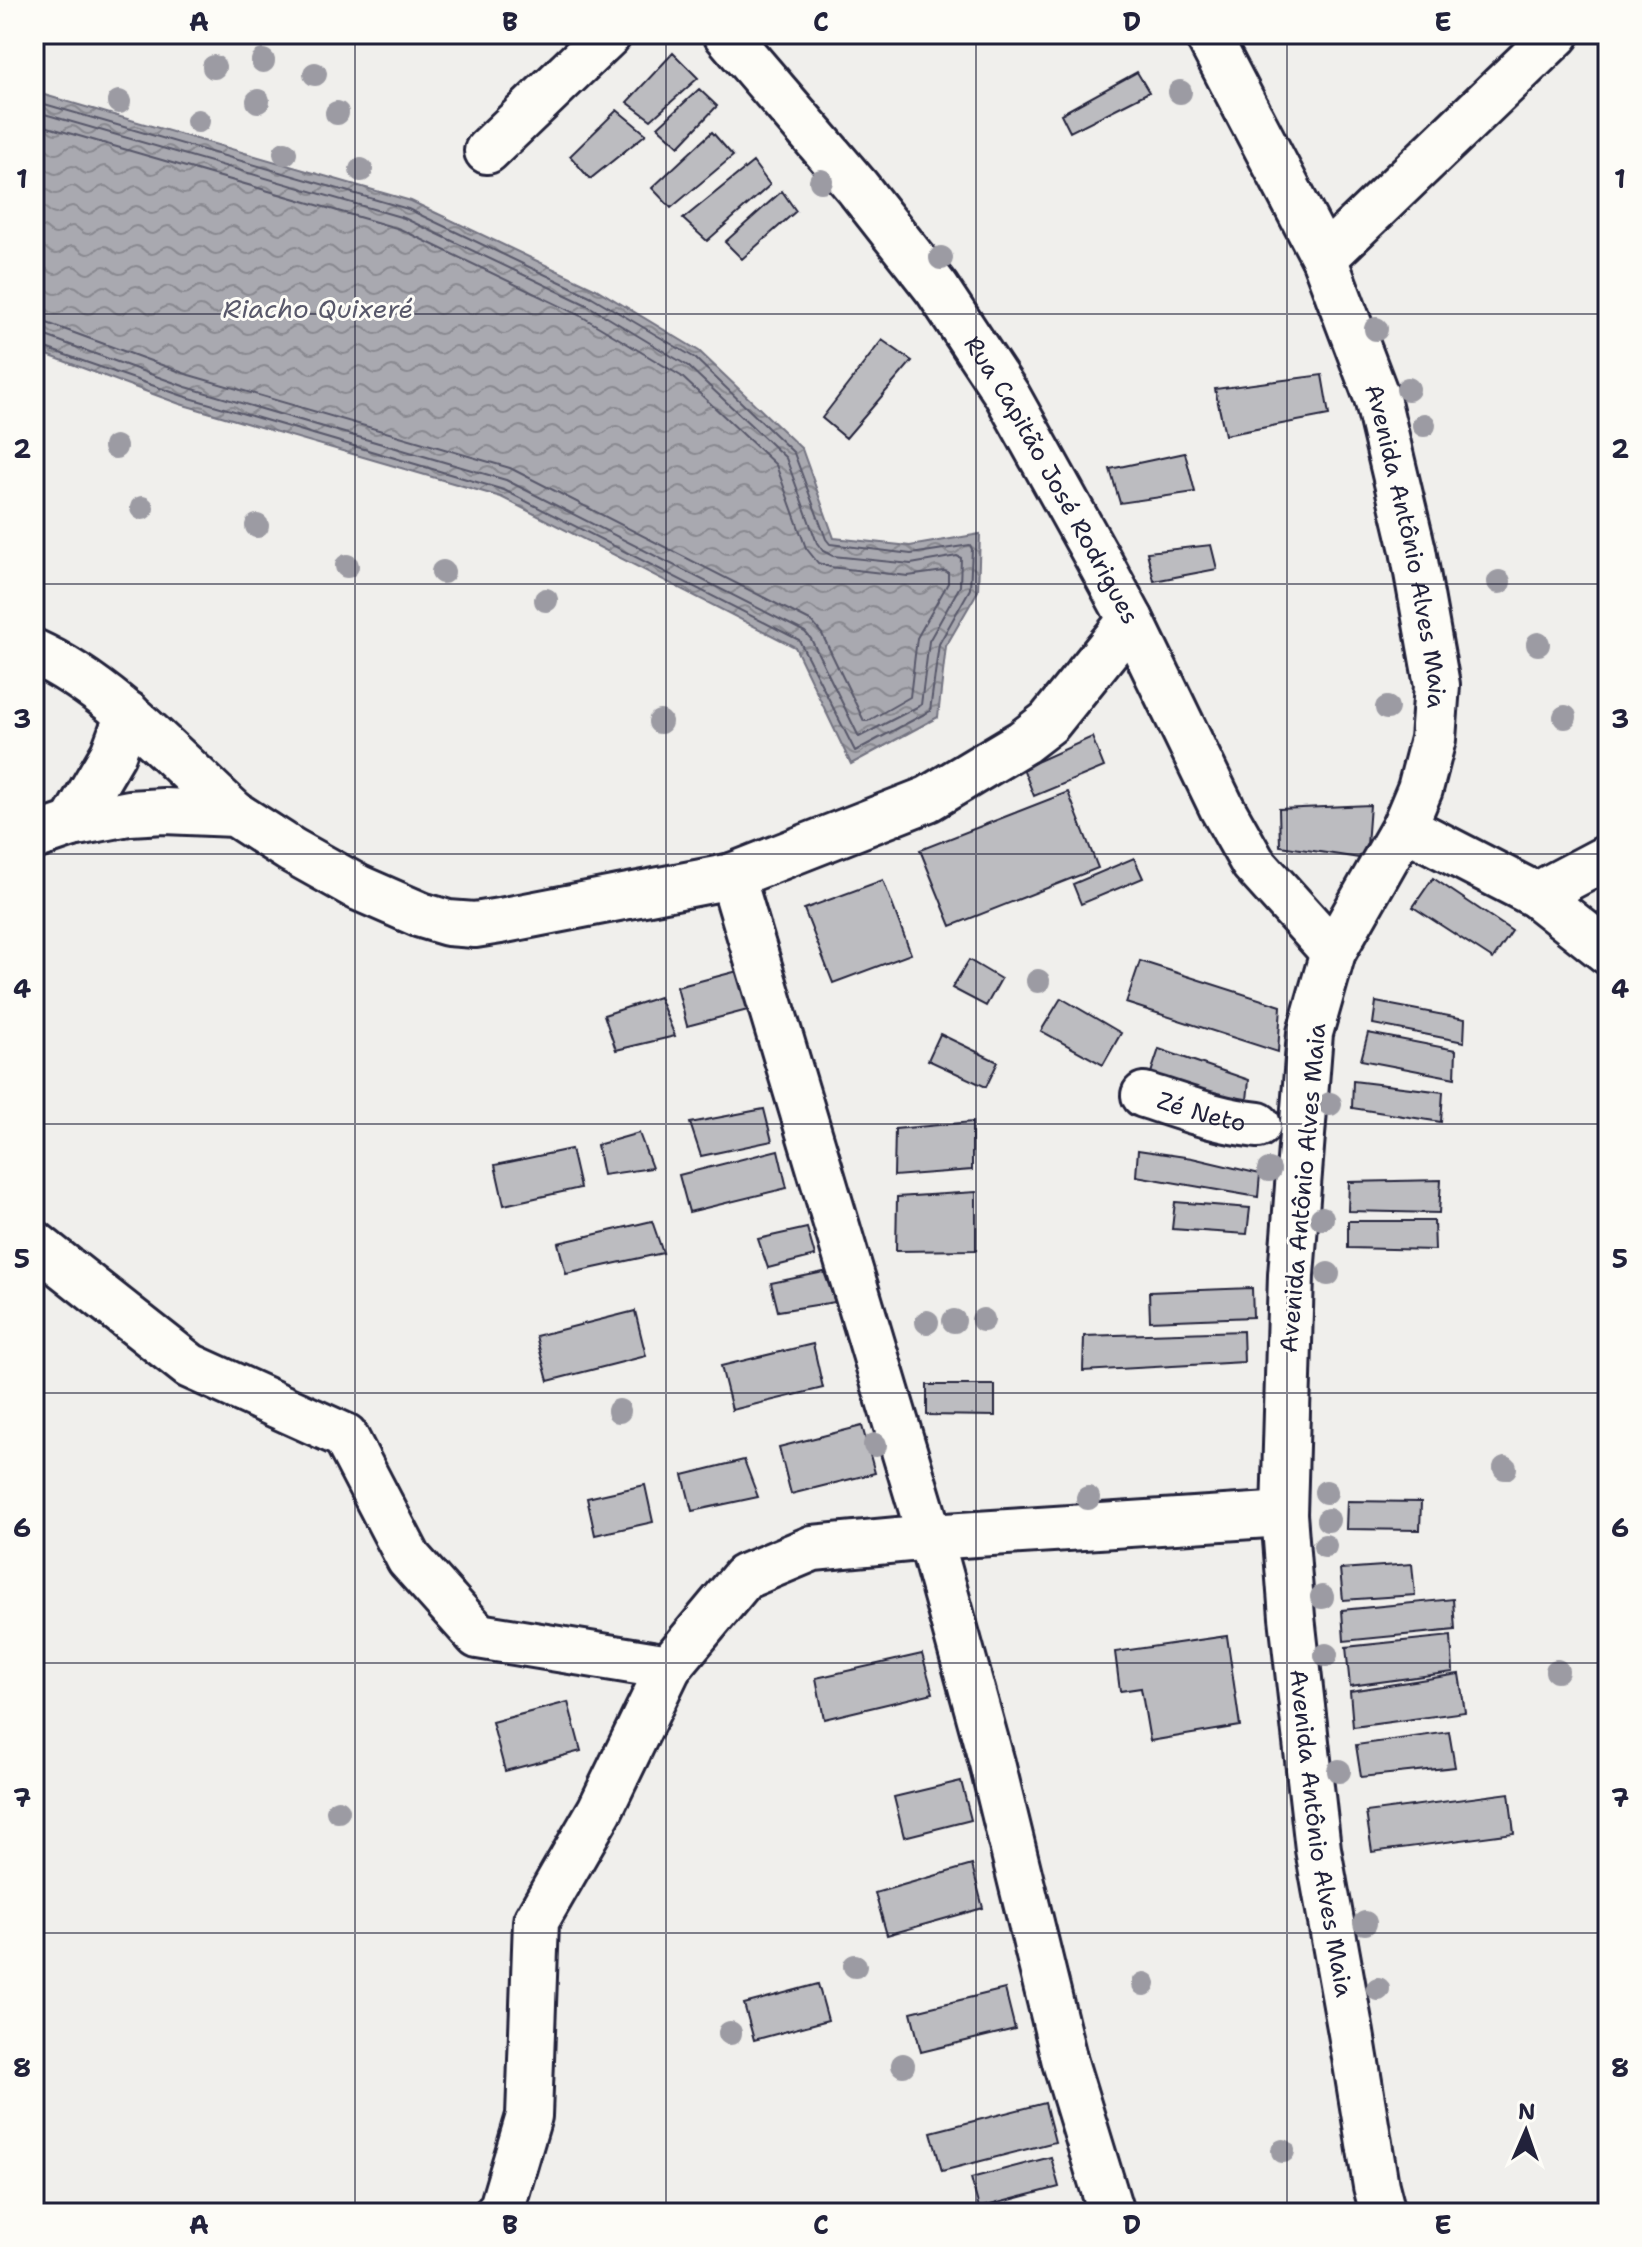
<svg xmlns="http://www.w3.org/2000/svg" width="1642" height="2247" font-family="'Shantell Sans',sans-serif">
<defs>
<pattern id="water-waves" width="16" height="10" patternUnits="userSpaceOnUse" patternTransform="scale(2)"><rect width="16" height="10" fill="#a9a9b0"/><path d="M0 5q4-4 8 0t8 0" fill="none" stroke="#898990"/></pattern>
</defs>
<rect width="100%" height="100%" fill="#f0efec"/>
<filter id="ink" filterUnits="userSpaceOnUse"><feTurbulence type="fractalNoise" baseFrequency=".0125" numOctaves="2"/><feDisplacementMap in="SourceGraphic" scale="16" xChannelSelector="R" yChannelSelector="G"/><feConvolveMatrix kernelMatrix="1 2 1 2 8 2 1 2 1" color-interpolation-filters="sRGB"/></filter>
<g filter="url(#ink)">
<path fill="url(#water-waves)" stroke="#737381" stroke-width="2" d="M34,92L411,201L596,289L699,351L802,449L834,538L910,546L980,534L978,591L946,646L938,717L851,764L795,647L501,497L180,404L34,350Z"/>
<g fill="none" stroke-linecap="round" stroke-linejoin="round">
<path stroke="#58586a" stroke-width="2" d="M34,101L408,209L592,297L695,358L794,453L826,539L830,544L911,554L970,545L972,549L970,589L939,644L930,711L855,751L799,640L504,490L183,396L34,344
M34,111L404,218L587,305L688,366L786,458L817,543L823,551L833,556L911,564L957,556L961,558L960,586L929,641L921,705L859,737L811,639L805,632L506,480L186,387L43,335L34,333
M34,123L400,229L581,316L681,376L776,465L806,548L818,563L830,567L908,576L944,571L948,572V583L917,638L910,697L868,721H864L822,634L812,622L510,468L189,375L47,323L34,321"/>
</g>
<path fill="#bcbcc0" stroke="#22223b" stroke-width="2" d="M673,53L698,78L651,120L627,102Z
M1137,72L1149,92L1070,132L1061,114Z
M699,89L717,106L679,146L658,127Z
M617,110L646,134L590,179L570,156Z
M712,132L733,156L671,208L652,188Z
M753,162L770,185L707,241L683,219Z
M782,191L796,211L742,259L725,242Z
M882,340L912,361L846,438L822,418Z
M1322,375L1329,415L1225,435L1215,389Z
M1185,453L1195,492L1120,503L1110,469Z
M1211,545L1217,569L1154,581L1147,552Z
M1092,737L1104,767L1034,796L1023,768Z
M1068,792L1098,868L951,926L920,850Z
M1370,805L1366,859L1280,846L1279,809Z
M1134,858L1143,878L1081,904L1073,884Z
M1433,878L1512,931L1493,959L1413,907Z
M883,880L911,954L833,983L804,909Z
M969,960L1001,979L986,1006L952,988Z
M1140,961L1281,1006L1278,1052L1126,1003Z
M753,967L763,1006L687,1026L677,987Z
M659,997L675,1036L616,1050L604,1015Z
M1061,998L1121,1033L1103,1065L1041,1031Z
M1376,1002L1465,1019L1464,1042L1373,1024Z
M1368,1033L1456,1050L1455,1078L1361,1060Z
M940,1034L998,1062L986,1087L928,1060Z
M1159,1049L1249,1080L1245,1120L1147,1085Z
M1353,1081L1443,1092L1441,1122L1352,1108Z
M764,1109L772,1141L701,1156L690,1123Z
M972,1122V1170L894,1176L895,1129Z
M639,1133L652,1168L603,1175L597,1145Z
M571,1149L580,1188L504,1205L495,1165Z
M778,1150L787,1188L689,1212L679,1175Z
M1138,1150L1192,1158L1260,1174L1258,1197L1136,1176Z
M1441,1180L1439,1213L1348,1211L1349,1182Z
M976,1192V1250L896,1251L897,1197Z
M1175,1202L1250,1208L1247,1234L1172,1229Z
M652,1221L663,1253L566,1274L558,1243Z
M1348,1221H1434L1435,1250L1348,1248Z
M807,1228L815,1256L768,1268L758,1239Z
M824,1272L835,1302L778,1311L771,1283Z
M1252,1288L1253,1317L1150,1321L1149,1292Z
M635,1311L646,1356L548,1381L536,1336Z
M1243,1331L1244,1362L1083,1371L1084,1336Z
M813,1344L823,1388L732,1410L721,1366Z
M927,1385H995V1416L927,1415Z
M862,1426L875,1473L791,1494L779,1447Z
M744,1460L758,1497L692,1511L683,1475Z
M645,1485L653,1522L595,1535L587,1498Z
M1347,1501L1421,1502L1420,1530L1346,1529Z
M1412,1564L1415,1595L1343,1600L1340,1569Z
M1453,1599L1455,1630L1344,1641L1342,1610Z
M1227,1636L1240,1726L1150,1741L1141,1688L1120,1691L1115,1652Z
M1451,1636L1453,1672L1350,1686L1346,1647Z
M922,1654L933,1693L824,1719L816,1678Z
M1459,1674L1465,1712L1353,1727L1350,1691Z
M568,1702L581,1751L505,1771L492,1722Z
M1449,1732L1455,1767L1361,1777L1356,1745Z
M961,1781L971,1820L904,1837L894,1797Z
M1509,1793L1514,1833L1372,1852L1366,1812Z
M972,1865L983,1908L887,1935L875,1893Z
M818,1984L828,2020L754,2040L744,2004Z
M1005,1989L1015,2029L921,2052L911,2012Z
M1045,2103L1055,2142L942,2171L931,2132Z
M1051,2157L1059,2187L979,2208L971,2178Z"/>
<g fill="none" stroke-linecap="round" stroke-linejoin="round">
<g stroke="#22223b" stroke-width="50">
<g id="minor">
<path id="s1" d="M726,34L857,187L937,289L1007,395L1097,557L1131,620L1222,808L1253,863L1333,952"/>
<path d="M487,151L609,34"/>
<path d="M1324,258L1557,34"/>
<path d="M34,652C109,686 175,759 235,814"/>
<path d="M72,824L113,754L128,714"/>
<path d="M1404,827L1536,895L1608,952"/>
<path d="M34,837L72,824L129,813L164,811L235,814L291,850L359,888L421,915L448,923L475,925L500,921L732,876L928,799L1023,742L1049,722L1131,620"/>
<path d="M732,876L930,1537L992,1763L1065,2062L1111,2213"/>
<path d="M1536,895L1608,857"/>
<path id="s2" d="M1144,1095C1182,1107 1218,1121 1258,1125"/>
<path d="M34,1243L190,1366L345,1436L409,1559L478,1636L669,1667L744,1577L813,1548L930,1537L1284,1514"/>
<path d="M497,2213L501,2211L529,2116L536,1921L600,1810L669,1667"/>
</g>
</g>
<g stroke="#22223b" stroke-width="50">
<g id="major">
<path id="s3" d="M1207,34L1324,258L1377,398L1413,550L1437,685L1433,739L1420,789L1404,827L1333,952L1310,1033L1291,1275L1284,1514L1292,1617L1318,1849L1351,2033L1376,2186L1383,2213"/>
</g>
</g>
<use href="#minor" stroke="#fdfcf7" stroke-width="44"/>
<use href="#major" stroke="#fdfcf7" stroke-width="44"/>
</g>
<g fill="#9c9ba3">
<circle cx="263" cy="61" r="12"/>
<circle cx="214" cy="67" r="12"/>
<circle cx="315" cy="74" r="12"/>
<circle cx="1180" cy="92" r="12"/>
<circle cx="258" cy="101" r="12"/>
<circle cx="119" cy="102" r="12"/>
<circle cx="337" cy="113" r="12"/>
<circle cx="198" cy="121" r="12"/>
<circle cx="285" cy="153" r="12"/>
<circle cx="361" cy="170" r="12"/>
<circle cx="821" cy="181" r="12"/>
<circle cx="941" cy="258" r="12"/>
<circle cx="1376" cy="329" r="12"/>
<circle cx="1408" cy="389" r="12"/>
<circle cx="1424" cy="425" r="12"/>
<circle cx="115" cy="447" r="12"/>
<circle cx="142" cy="508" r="12"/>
<circle cx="257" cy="526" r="12"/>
<circle cx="347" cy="566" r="12"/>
<circle cx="443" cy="572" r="12"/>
<circle cx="1499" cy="582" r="12"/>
<circle cx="546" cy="600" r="12"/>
<circle cx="1538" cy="644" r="12"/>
<circle cx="1387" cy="708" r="12"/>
<circle cx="1565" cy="717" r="12"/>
<circle cx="660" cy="722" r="12"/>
<circle cx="1038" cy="981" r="12"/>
<circle cx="1330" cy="1104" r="12"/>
<circle cx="1269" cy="1170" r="12"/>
<circle cx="1322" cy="1218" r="12"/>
<circle cx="1328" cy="1274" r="12"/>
<circle cx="983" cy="1320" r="12"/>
<circle cx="954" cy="1321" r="12"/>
<circle cx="927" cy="1322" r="12"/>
<circle cx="619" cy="1411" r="12"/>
<circle cx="875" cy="1445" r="12"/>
<circle cx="1505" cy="1468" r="12"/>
<circle cx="1326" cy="1492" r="12"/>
<circle cx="1088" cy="1498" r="12"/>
<circle cx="1328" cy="1520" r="12"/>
<circle cx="1325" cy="1546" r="12"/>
<circle cx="1322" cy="1597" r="12"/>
<circle cx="1326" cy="1655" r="12"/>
<circle cx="1557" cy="1671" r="12"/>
<circle cx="1339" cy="1771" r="12"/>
<circle cx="338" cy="1811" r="12"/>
<circle cx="1365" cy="1923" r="12"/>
<circle cx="855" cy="1966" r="12"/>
<circle cx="1144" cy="1984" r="12"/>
<circle cx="1378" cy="1989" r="12"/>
<circle cx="730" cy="2033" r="12"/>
<circle cx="903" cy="2065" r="12"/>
<circle cx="1283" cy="2151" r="12"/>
</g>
</g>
<path fill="none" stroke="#22223b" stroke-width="2" stroke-opacity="0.55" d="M355,34V2213M666,34V2213M976,34V2213M1287,34V2213M34,314H1608M34,584H1608M34,854H1608M34,1124H1608M34,1393H1608M34,1663H1608M34,1933H1608"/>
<g text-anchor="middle" stroke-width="6" stroke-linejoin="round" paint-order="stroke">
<g font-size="24" fill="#22223b" stroke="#fdfcf7">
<text dy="8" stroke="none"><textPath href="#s1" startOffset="554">Rua Capitão José Rodrigues</textPath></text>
<text dy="8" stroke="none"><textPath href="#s3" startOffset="554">Avenida Antônio Alves Maia</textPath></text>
<text dy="8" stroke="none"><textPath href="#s2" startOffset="60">Zé Neto</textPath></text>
<text transform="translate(1303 1188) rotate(-85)" y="8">Avenida Antônio Alves Maia</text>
<text dy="8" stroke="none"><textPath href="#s3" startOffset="1874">Avenida Antônio Alves Maia</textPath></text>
</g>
<g font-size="26" font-style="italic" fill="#58586a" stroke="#fdfcf7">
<text x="318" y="318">Riacho Quixeré</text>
</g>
</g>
<rect width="1642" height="2247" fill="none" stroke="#fdfcf7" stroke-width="88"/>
<g transform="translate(1526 2131) rotate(2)" stroke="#fdfcf7" stroke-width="6" paint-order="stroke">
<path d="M0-6L14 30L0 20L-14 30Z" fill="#22223b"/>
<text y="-12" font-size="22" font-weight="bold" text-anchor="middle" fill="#22223b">N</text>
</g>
<rect x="44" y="44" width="1554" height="2159" fill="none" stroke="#22223b" stroke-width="3"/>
<g font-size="26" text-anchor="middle" font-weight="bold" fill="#22223b">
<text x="199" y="31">A</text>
<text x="510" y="31">B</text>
<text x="821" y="31">C</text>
<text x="1132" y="31">D</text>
<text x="1443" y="31">E</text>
<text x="22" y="188">1</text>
<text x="1620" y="188">1</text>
<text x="22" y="458">2</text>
<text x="1620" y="458">2</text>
<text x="22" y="728">3</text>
<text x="1620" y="728">3</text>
<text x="22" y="998">4</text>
<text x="1620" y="998">4</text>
<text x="22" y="1268">5</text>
<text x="1620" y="1268">5</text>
<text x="22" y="1537">6</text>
<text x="1620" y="1537">6</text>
<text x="22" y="1807">7</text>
<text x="1620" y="1807">7</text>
<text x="22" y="2077">8</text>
<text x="1620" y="2077">8</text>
<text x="199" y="2234">A</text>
<text x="510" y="2234">B</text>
<text x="821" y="2234">C</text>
<text x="1132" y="2234">D</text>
<text x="1443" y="2234">E</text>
</g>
</svg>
